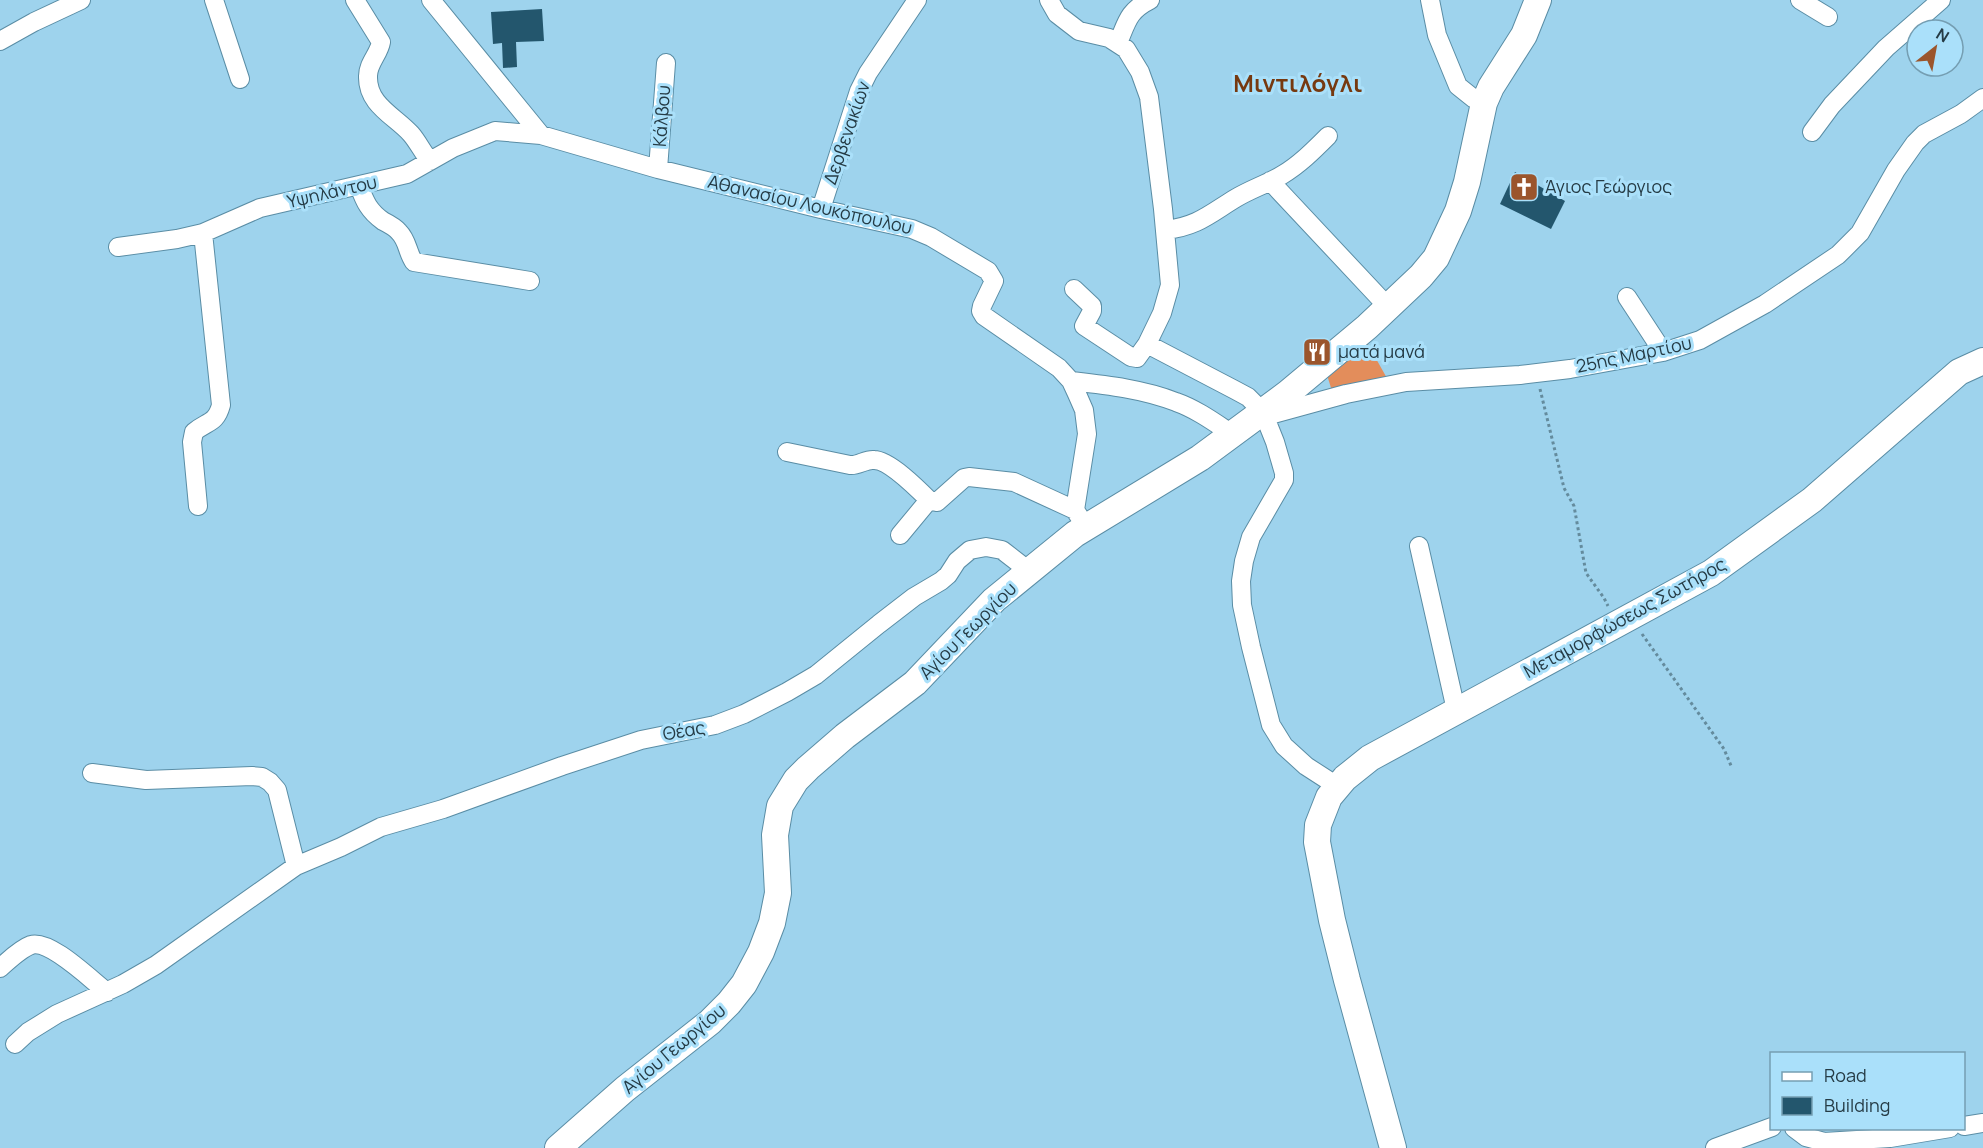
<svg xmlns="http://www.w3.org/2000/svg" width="1983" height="1148" font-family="Manrope,sans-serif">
<rect width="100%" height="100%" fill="#9ed3ed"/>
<path fill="#e38d5b" d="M1365,339L1388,380L1333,394L1326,372Z"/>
<path fill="#23566d" d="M542,9L544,41L516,42L517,67L503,68L502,43L493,44L491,12Z
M1515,172L1565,201L1551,229L1500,204Z"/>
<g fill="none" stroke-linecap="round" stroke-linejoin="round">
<g stroke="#5a8da5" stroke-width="20">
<path id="street" d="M214,0L240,79
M355,0L381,42C379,54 368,63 368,76C367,105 395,116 411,134C418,142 423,153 430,161
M431,0L541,135
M1049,0L1057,14L1079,31L1109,38L1126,49L1140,72L1149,97L1163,209L1170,285L1162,313L1147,344
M1430,0L1437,35L1458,86L1473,98L1484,103
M1800,0L1828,17
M0,41L34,22L81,0
M1118,43C1127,22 1128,11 1150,0
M1812,132L1832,105L1886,48L1941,0
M658,169L666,63
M1270,181L1389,308
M359,186C365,202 369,211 383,221C389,224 395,227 399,232C408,241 407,252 414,262L530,281
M821,209L859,91L868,73L917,0
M1165,230C1197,227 1211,213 1236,198C1251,189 1267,184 1282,175C1299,165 1313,151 1328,136
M118,247L177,239L203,233L260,208L407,174L453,148L495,131L541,135L658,169L821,209L912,229L931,237L988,271L994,281L982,306L981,311L984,316L1059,368L1071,381L1077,394L1084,410L1087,434L1075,510L1086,527
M1074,289L1092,306V311L1084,326L1131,357L1137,358L1147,344L1235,390L1248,397L1263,412L1275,442L1284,473V480L1251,537L1244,561L1241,581L1242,605L1251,647L1271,725L1284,746L1306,766L1337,786
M1627,297L1663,352
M1071,381C1106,385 1143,389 1176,402C1196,409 1214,422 1232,434
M1263,412L1273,414L1346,394L1406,382L1520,375L1570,369L1663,352L1700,340L1765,304L1838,255L1860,233L1896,170L1915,143L1924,134L1961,114L1983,98
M787,452L850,465C858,466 866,459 874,460C889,460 918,489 929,500
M198,506L192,442L194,432C207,421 216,424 221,405L203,233
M900,535L929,500L937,502L964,478L969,477L1014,482L1075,510
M1419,546L1456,710
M92,773L146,780L252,776L262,777L270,782L277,790L296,866
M0,968C9,960 20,949 31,945C50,939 91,980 107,992
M15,1044L28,1032L57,1014L123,984L156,965L296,866L341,847L381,827L443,809L562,766L641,740L715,725L744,714L787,692L816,675L879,624L914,597L941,581L948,575L957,561L970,550L986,547L1002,550L1029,571
M1964,1126L1983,1123
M1794,1128L1806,1137L1824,1142L1890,1138L1950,1128
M1715,1148L1772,1127"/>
</g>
<g stroke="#5a8da5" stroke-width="28">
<path id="secondary" d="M558,1148L625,1089L710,1022L729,1003L744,984L761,952L772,923L778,893L775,835L780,806L796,780L808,768L845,736L915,683L994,600L1075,534L1200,458L1288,393L1367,327L1421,276L1436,258L1458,211L1467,182L1484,103L1491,87L1524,35L1538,0
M1393,1148L1347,980L1332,920L1317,842L1318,825L1329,797L1345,778L1370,758L1711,573L1812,500L1959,372L1983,361"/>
</g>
<path stroke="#648b9d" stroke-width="3" stroke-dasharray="3 3" stroke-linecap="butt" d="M1540,389L1564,488L1574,506L1586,573L1604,598L1608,606
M1642,634L1724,749L1732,768"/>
<use href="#street" stroke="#fff" stroke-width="18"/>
<use href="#secondary" stroke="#fff" stroke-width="26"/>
</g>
<defs>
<g id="church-square" transform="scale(1.5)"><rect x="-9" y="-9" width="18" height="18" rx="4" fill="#9b552c" stroke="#aae0fa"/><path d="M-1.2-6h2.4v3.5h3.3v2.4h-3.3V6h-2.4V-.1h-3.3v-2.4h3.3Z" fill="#fff"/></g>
<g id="restaurant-square" transform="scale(1.5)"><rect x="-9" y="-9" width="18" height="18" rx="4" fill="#9b552c" stroke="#aae0fa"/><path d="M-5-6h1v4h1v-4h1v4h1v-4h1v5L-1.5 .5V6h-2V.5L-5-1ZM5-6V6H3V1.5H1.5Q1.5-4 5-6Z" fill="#fff"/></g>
</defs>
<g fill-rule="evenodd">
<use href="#church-square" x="1524" y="187"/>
<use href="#restaurant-square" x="1317" y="352"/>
</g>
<g text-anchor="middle" stroke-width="6" stroke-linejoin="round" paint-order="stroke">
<g font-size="18" fill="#253b45" stroke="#aae0fa">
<text transform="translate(662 116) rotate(-86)" y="6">Κάλβου</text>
<text transform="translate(847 133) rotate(-71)" y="6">Δερβενακίων</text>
<text transform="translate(332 192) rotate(-13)" y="6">Υψηλάντου</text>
<text transform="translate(810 205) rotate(13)" y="6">Αθανασίου Λουκόπουλου</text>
<text transform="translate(1634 355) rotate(-12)" y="6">25ης Μαρτίου</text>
<text transform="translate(1625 618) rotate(-29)" y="6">Μεταμορφώσεως Σωτήρος</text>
<text transform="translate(968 631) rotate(-45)" y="6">Αγίου Γεωργίου</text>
<text transform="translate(684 731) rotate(-10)" y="6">Θέας</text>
<text transform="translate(674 1049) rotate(-40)" y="6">Αγίου Γεωργίου</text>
</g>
<g font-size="18" fill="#253b45" stroke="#aae0fa" text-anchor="start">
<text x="1545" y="193">Άγιος Γεώργιος</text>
<text x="1338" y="358">ματά μανά</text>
</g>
<g font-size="24" font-weight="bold" fill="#763910" stroke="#aae0fa">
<text x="1298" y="92">Μιντιλόγλι</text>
</g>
</g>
<rect x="1770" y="1052" width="195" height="78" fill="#aae0fa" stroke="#759eb2" stroke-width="1.5"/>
<rect x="1782" y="1072" width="30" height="9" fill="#ffffff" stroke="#759eb2" stroke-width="1.5"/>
<text x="1824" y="1082" font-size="18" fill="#253b45">Road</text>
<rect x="1782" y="1097" width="30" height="18" fill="#23566d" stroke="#759eb2" stroke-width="1.5"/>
<text x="1824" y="1112" font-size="18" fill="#253b45">Building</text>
<g transform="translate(1935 48) rotate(31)"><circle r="28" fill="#aae0fa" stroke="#759eb2" stroke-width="1.5"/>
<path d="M0-4.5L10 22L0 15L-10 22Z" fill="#9b552c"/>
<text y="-9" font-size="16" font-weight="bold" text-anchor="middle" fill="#253b45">N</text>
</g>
</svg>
